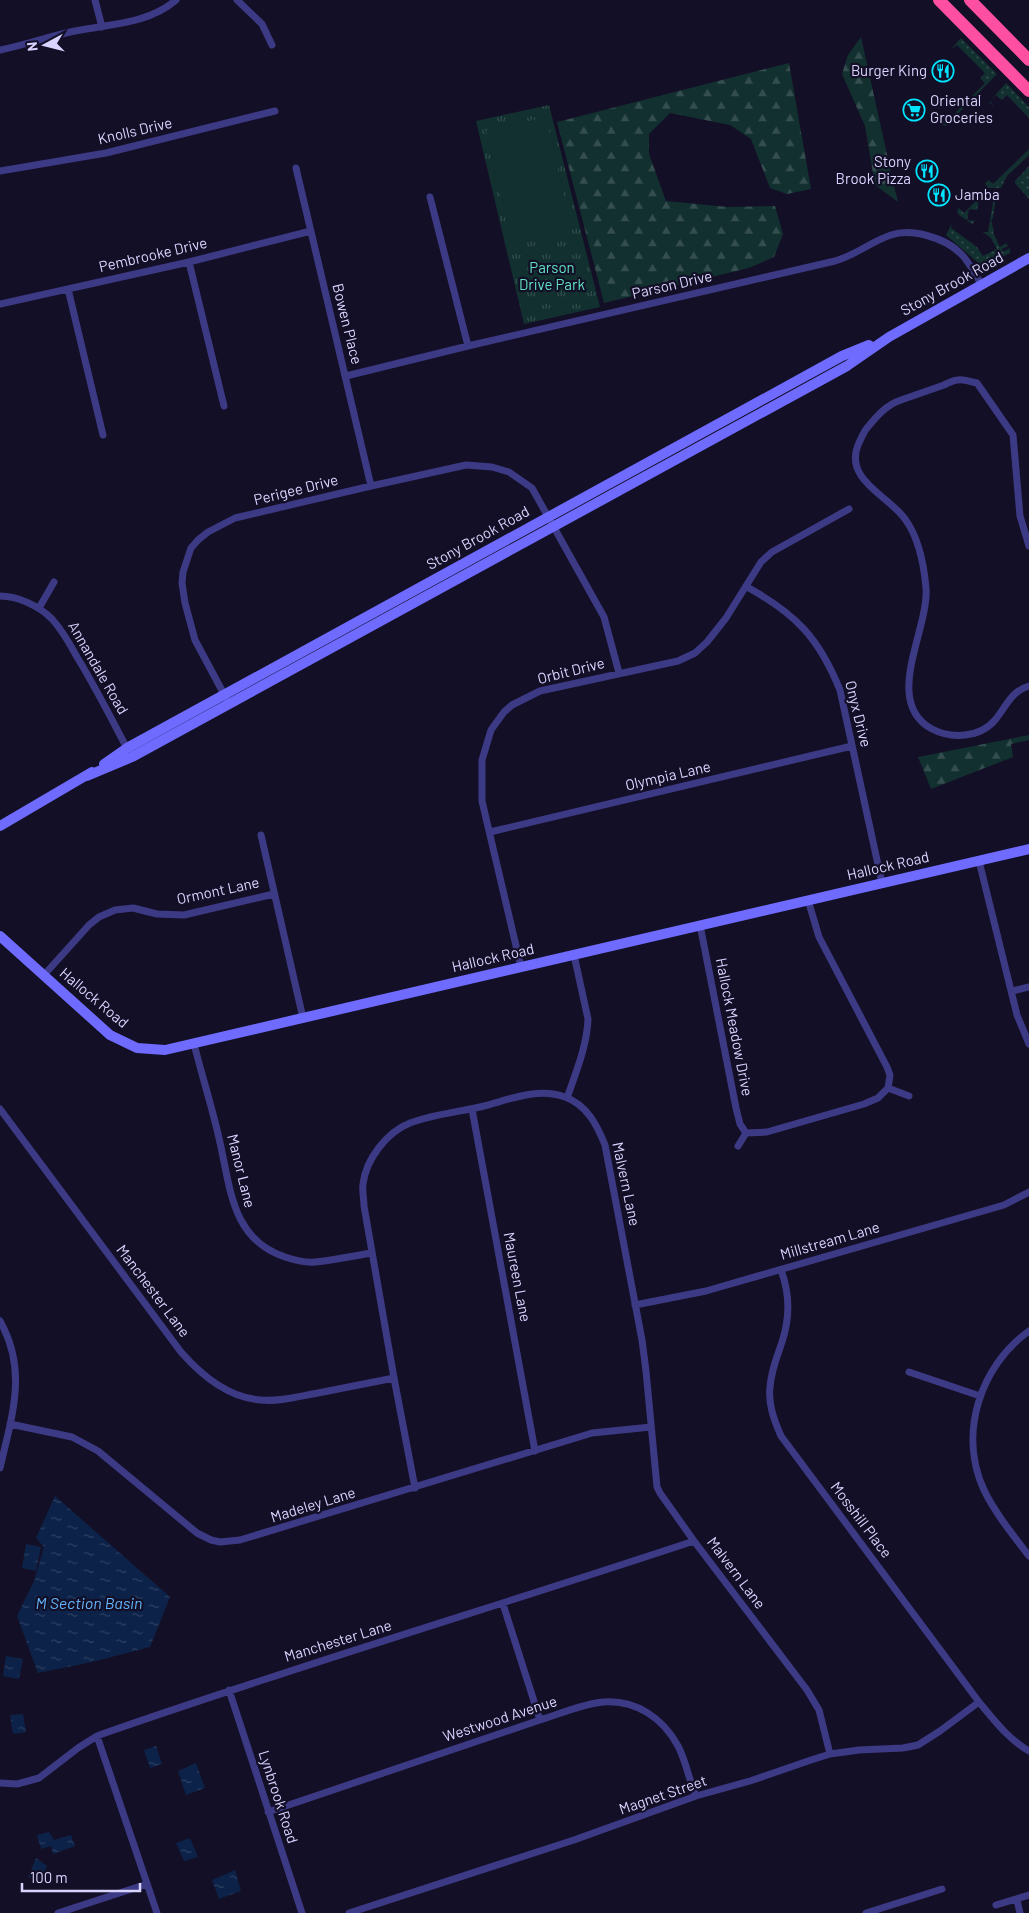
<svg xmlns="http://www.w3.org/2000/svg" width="1029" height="1913" font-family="Barlow,sans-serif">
<defs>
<pattern id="grass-dots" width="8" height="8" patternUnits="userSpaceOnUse" patternTransform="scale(1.25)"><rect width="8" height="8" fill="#12302f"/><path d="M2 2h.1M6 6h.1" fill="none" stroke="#344d4e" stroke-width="1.8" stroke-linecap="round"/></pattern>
<pattern id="forest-firs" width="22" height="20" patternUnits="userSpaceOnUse" patternTransform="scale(1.25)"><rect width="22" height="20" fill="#12302f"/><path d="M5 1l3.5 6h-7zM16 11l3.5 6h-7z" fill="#344d4e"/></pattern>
<pattern id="park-tufts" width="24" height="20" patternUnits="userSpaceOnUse" patternTransform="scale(1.25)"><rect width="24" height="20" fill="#12302f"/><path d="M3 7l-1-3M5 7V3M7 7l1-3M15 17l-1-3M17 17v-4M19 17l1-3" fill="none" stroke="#344d4e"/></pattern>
<pattern id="water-ripples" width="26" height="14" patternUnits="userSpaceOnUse" patternTransform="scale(1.25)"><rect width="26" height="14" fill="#0c2248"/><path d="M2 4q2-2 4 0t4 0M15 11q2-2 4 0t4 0" fill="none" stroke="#2f4163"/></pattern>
</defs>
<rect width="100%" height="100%" fill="#130f26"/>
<path fill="url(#grass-dots)" d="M961,38L997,74L946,126L943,125L940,121V119L945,123L985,83L980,78L985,73L957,45L951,49Z
M1006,83L1029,107V118L1007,95L1002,100L996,95L990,101L994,107L989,102Z
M1029,149V155L1007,176L1001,188H989L985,184L988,180L993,184Z
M1029,166V199L1015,183V181Z
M978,190L981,191L977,210L969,209L967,220L975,221L972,224L959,215L957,211L959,208L964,213L977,200L973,195Z
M994,197H996L993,218L991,220L994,231L993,232L1000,247L1006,243L1008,246L1002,249L1003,252L1010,248V253L983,267L946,235L952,223L951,228L977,247L983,256L997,249L991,238L983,232H988Z"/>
<path fill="url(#forest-firs)" d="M861,37L894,186L898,202L875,185L865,126L842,74L848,55Z
M789,63L811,189L787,194L770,188L751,139L730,125L670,113L649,134V154L666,201L728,207L775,206L783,234L774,257L749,268L604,303L557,122Z
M1029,735V740L1011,744L1013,757L931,789L918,757Z"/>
<path fill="url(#park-tufts)" d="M549,105L600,307L524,324L476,121Z"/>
<path fill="#12302f" d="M546,117L572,231L512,245L486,131Z"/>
<path fill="url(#water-ripples)" d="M55,1496L170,1597L150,1647L92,1662L38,1673L17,1616L34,1581L44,1547L36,1538Z
M26,1544L41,1547L36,1571L22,1568Z
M6,1656L23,1659L19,1679L3,1676Z
M23,1714L26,1732L13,1734L10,1715Z
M156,1746L162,1764L150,1768L144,1750Z
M196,1763L205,1788L186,1795L178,1771Z
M49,1832L54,1840L71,1835L75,1846L53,1854L51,1846L41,1849L37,1835Z
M190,1838L198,1857L184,1861L176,1843Z
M36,1858L47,1866L44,1872L49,1876L37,1882L28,1877Z
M235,1870L241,1891L219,1899L212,1880Z"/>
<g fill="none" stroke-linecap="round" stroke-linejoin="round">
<path stroke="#3d3a85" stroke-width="7" d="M95,0L102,27
M237,0L262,24L272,45
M0,50C25,45 50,36 75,31C110,24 148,24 176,0
M296,168L371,486
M0,171L106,153L275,111
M430,197L468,346
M189,262L224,406
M68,289L103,435
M0,304L189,262L311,231
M346,376L468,346L835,261C856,255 872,241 891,235C912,228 945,238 960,253C969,261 975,275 982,285
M1029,546L1020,516L1013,435L977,383C971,382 964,379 958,380C954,380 948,383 944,385C930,390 915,395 901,400C886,405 877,416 867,428C863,433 861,439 858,445C844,480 889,496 905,519C919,538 924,565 926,588C929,630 882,702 932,729C951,739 980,738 995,720C1006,707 1011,691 1029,686
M747,587C796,614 819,638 840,690L882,883
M0,596C18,596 39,606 52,619C62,630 70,644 77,657C96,688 112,720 129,752
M39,608L54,582
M226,698L195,640L185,603L182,583L183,572L191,548L198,540L208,532L235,518L371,486L466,465L492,467L509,472L532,488L604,617L619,673
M490,832L852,746
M261,835L303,1018
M979,861L1017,1015L1029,1044
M808,900L819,937L887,1067L890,1075L888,1088
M700,925L736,1108L740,1124L746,1133
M521,967L482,801V760L491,730L504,712L512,705L540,691L678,661L695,653L707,642L726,618L761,562L772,552L849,509
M44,975L89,925L99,917L115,910L133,908L157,914L184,915L274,894
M1012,991L1029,987
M194,1044C203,1080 215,1116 222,1152C231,1196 236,1241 285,1257C294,1260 305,1263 315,1262C334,1260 353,1256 372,1253
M888,1088L909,1096
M567,1098C576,1072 587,1046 588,1019L574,955
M0,1109L181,1352C202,1376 228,1398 261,1400C280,1402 300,1396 318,1393C343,1388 368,1383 394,1378
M472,1109L535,1451
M746,1133L767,1132L864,1104L878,1098L888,1088
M738,1146L746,1133
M781,1270C790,1294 790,1318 782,1342C777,1357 771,1371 770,1387C768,1404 774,1420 781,1436L979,1702C994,1720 1008,1739 1029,1751
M635,1305L706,1291L1004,1205L1029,1192
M0,1321C28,1371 12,1415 0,1468
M1029,1331C980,1366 958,1434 984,1490C995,1513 1013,1535 1029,1556
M909,1372L980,1396
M10,1424L72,1437L98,1451L197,1533L211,1540L220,1542L240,1540L592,1433L651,1427
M415,1488L394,1378L364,1206C364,1199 362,1191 363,1184C366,1159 387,1132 410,1123C433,1114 460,1112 484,1106C511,1099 538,1087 565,1097C587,1105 597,1125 605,1145L642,1340L646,1371L657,1487L660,1493L694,1541L807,1690L819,1710L830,1754
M503,1604L540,1720
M229,1690L302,1913
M97,1736L157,1913
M0,1783L17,1784L39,1778L78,1748L97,1736L105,1733C300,1665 498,1606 694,1541
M268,1812L540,1720C560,1714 582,1704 603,1702C635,1699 663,1718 678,1746C686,1761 689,1780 696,1796
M1017,1900L1020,1913
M996,1905L1029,1895
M58,1913L147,1884
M349,1913L574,1840L696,1796L750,1781L811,1760L830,1754L859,1750L903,1748L918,1745L940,1731L979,1702
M866,1913L942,1889"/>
<path stroke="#6f6bff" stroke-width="10" d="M104,764L127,748L842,356L869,345
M87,776L132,757L847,366L889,337L1029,258
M0,826L92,772
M0,936L110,1035L137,1048L165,1050L1029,849"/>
<path stroke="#ff4fa3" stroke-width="12" d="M939,0L1029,91
M970,0L1029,60"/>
</g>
<defs>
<g id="restaurant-ring" transform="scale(1.125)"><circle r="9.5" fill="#130f26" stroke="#00e5ff" stroke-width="1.5"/><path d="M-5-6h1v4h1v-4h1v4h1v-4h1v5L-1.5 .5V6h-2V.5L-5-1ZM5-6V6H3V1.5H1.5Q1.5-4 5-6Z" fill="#00e5ff"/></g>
<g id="supermarket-ring" transform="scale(1.125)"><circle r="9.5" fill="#130f26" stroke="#00e5ff" stroke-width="1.5"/><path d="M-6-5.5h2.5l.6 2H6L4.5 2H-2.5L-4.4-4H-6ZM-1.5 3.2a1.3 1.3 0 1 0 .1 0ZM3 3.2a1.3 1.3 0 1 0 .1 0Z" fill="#00e5ff"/></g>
</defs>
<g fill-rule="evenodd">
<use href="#restaurant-ring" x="943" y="71"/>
<use href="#supermarket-ring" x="914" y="110"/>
<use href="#restaurant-ring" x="927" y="171"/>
<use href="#restaurant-ring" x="939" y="195"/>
</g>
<g text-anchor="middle" stroke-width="4.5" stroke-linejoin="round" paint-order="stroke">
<g font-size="15" fill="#d9d4ff" stroke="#130f26" text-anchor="end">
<text x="927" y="76">Burger King</text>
<text x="930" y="106" text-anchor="start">Oriental<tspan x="930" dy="17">Groceries</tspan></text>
<text x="911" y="167">Stony<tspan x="911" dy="17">Brook Pizza</tspan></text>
<text x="955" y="200" text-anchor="start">Jamba</text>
</g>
<g font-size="15" fill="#d9d4ff" stroke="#130f26">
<text transform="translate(135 131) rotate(-13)" y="5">Knolls Drive</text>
<text transform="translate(153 255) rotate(-13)" y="5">Pembrooke Drive</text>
<text transform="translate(952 284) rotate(-29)" y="5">Stony Brook Road</text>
<text transform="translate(672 285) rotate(-13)" y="5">Parson Drive</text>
<text transform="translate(347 324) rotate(76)" y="5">Bowen Place</text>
<text transform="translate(296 490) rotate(-14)" y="5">Perigee Drive</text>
<text transform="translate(478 538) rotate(-29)" y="5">Stony Brook Road</text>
<text transform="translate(98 668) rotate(60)" y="5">Annandale Road</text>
<text transform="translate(571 671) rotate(-14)" y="5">Orbit Drive</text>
<text transform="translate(858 714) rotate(76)" y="5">Onyx Drive</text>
<text transform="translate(668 776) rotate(-13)" y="5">Olympia Lane</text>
<text transform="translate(888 866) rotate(-13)" y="5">Hallock Road</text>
<text transform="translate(218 891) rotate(-12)" y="5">Ormont Lane</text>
<text transform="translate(493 958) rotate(-13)" y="5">Hallock Road</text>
<text transform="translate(94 998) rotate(40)" y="5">Hallock Road</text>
<text transform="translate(734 1027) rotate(79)" y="5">Hallock Meadow Drive</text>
<text transform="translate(241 1171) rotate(76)" y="5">Manor Lane</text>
<text transform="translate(626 1184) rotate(78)" y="5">Malvern Lane</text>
<text transform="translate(830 1241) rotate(-16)" y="5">Millstream Lane</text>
<text transform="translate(517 1277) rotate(79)" y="5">Maureen Lane</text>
<text transform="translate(153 1291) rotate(53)" y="5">Manchester Lane</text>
<text transform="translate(313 1505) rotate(-17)" y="5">Madeley Lane</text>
<text transform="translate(861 1520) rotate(53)" y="5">Mosshill Place</text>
<text transform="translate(736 1573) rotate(53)" y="5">Malvern Lane</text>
<text transform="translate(338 1641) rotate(-17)" y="5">Manchester Lane</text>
<text transform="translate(500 1719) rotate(-18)" y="5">Westwood Avenue</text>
<text transform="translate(663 1795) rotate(-19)" y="5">Magnet Street</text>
<text transform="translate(278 1797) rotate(72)" y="5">Lynbrook Road</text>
</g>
<g font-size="15" fill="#5fe0c0" stroke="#130f26">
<text x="552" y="273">Parson<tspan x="552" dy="17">Drive Park</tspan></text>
</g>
<g font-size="16" font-style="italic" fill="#62b6ff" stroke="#130f26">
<text x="89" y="1609">M Section Basin</text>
</g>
</g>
<g transform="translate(45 45) rotate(263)" stroke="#130f26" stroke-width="4" paint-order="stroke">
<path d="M0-4L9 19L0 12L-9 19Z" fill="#d9d4ff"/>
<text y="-8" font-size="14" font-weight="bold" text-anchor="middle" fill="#d9d4ff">N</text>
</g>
<path d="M22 1883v8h118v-8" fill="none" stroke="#d9d4ff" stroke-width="2.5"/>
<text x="30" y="1883" font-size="15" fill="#d9d4ff" stroke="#130f26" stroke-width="4" paint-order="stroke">100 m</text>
</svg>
